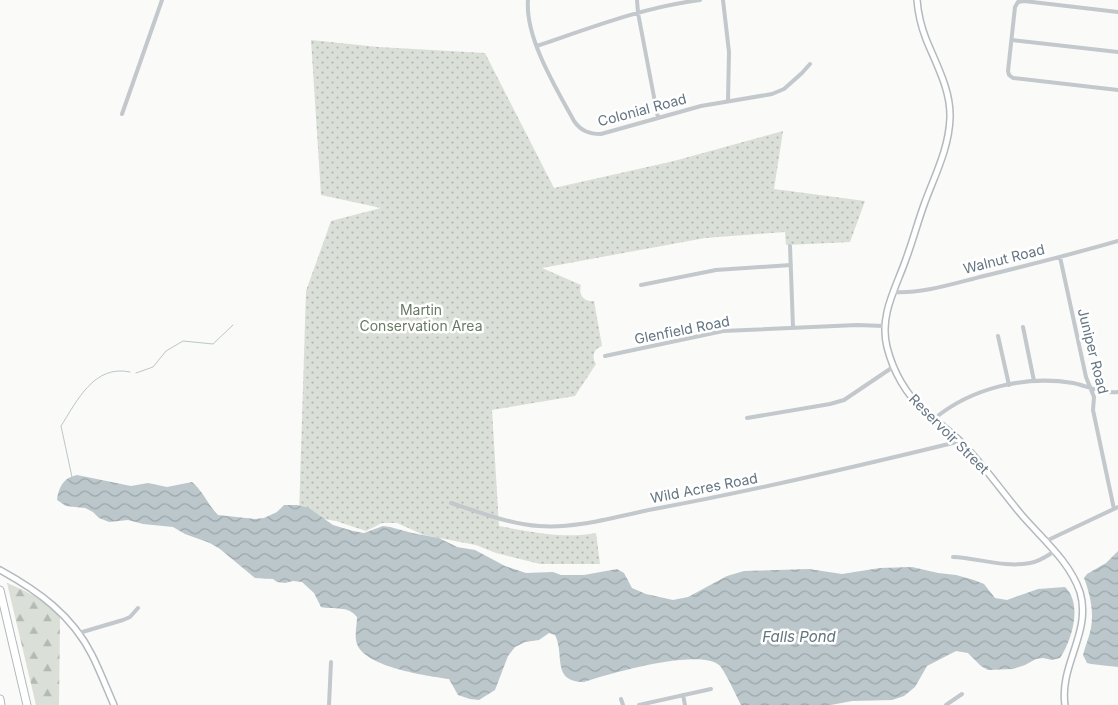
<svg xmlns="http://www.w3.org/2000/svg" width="1118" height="705" font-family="Inter,sans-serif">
<defs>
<pattern id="forest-firs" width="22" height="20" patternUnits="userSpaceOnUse" patternTransform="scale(1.25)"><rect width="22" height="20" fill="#dadfd7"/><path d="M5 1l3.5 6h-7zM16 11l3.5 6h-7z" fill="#b4b9b4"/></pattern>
<pattern id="park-dots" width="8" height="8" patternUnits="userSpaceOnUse" patternTransform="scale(1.25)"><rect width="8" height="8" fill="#dadfd7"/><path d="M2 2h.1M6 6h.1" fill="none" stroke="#b4b9b4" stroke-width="1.8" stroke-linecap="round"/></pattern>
<pattern id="water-waves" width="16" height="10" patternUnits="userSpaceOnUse" patternTransform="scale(1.25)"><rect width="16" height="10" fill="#bbc7cb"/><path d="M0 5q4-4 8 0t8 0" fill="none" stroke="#9ca6aa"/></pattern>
</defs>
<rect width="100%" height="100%" fill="#fafaf8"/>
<path fill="url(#forest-firs)" d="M7,583C29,592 42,599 60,616L59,705H36Z"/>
<path fill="url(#park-dots)" d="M311,40L378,47L485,53L554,188L674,161L783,131L774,189L865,201L850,242L786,245L785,232L705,238L542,268L581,285C578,295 584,302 594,301L602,346C594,349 591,356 596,364L575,396L492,410L499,526C530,532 565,539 596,533L600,564H540L496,553L476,545L424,535L397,523H382L366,531L336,521L299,515L306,291L331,221L381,208L321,195Z"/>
<path fill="url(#water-waves)" d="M77,475L131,486L148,483L167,487L192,482C203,491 208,505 218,515L255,519L264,518L277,512L284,505H297L309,508L333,525L353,531L364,533L383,526L390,527L412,533L439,538L457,547L475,550L505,566L526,573L553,572L561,575H584L617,569L624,573L632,588L646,594L673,600L688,597L727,576L744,571L809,569L842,574L880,568L912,567L938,573L956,575L974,580L984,584L995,598L1007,600L1038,589L1065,587C1083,604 1072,640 1060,658L1052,660L1043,658L1036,659L1025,665L1013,669L988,670L981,666L968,653L956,651L927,666L915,687L904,696L892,700L852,701L831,705H741C737,697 724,669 719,665C697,648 609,674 584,682C551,682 565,654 555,635L549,633L539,640L525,642L515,647L508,656L495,690L479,700L470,699L458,695L449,679C427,676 365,667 357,644C354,636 357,626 357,617C348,605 334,610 321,607L314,593L302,582L293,581L285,583L277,582L273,579L255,578L220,549L210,543L185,534L173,527L143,524L128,520L109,522L99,518L93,512L85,508L66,506L57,500C59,487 63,478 77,475Z
M1118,551V667L1091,664L1087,663L1083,655C1085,646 1089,638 1091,628C1094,611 1090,594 1084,578L1087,574L1106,563Z"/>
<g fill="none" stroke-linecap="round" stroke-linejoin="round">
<path stroke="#bbc7cb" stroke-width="1" d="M136,373L153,367L166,351L183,341L213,344L233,325
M72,477L61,426C77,401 94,364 130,372"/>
<g stroke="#b3babf" stroke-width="8">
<path id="secondary" d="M917,0C918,13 921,26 926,39C936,64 951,90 950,118C949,148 935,175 925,202C918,221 913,240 906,259C896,288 879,315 887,347C893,371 906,395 925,411C937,422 950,431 961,442C983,464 1000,489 1020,513C1041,538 1069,560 1080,592C1092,632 1059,665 1065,705
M0,570C38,591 72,615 92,655C100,671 107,689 114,705"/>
</g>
<g stroke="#b4b9bd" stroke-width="9">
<path id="highway" d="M0,590L27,705
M0,699L1,705"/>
</g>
<path stroke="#c3c8cc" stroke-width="4" d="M528,0C525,38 556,88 574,121C581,131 589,134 601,134L701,106L772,94L784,89L802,73L810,64
M637,0L638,13L658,118
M723,0L729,52L728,101
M1118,12L1024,1L1018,2L1015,7L1008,71L1009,75L1013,78L1118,90
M1012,40L1118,52
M537,46C590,28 644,7 700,0
M122,114L162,0
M790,246L793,327
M1060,257L1086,377L1094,397L1093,410L1114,509
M641,285L716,270L791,265
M893,292C923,294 955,283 984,276C1029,265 1073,254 1118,241
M1023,327L1034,381
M998,336L1009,385
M605,356L723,331L857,325L884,326
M747,418L830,404L844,400L893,367
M934,419C971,388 1025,375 1073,383C1088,386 1102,394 1118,392
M451,503C479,512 509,524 539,526C578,529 617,516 654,509C757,490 859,466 961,441
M1046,541L1118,507
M953,557C978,558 1005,568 1030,563C1039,562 1047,556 1055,551
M79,633L123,620L130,617L138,608
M683,695L685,705
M621,699L623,705
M329,705L331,662
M639,705L711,689
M946,705L962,694"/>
<use href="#secondary" stroke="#fff" stroke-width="5"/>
<use href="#highway" stroke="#fff" stroke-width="7"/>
</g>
<g text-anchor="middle" stroke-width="5" stroke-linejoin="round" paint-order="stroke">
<g font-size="14" fill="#657683" stroke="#fff">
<text transform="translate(642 110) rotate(-15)" y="5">Colonial Road</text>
<text transform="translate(1004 259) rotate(-14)" y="5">Walnut Road</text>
<text transform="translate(682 330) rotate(-11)" y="5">Glenfield Road</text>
<text transform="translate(1093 351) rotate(76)" y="5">Juniper Road</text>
<text transform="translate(949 434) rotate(45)" y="5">Reservoir Street</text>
<text transform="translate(704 488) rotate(-11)" y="5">Wild Acres Road</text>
</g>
<g font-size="14" fill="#687a64" stroke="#fff">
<text x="421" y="315">Martin<tspan x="421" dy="16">Conservation Area</tspan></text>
</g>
<g font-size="15" font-style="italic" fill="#60757c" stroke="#fff">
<text x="799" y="642">Falls Pond</text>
</g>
</g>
</svg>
